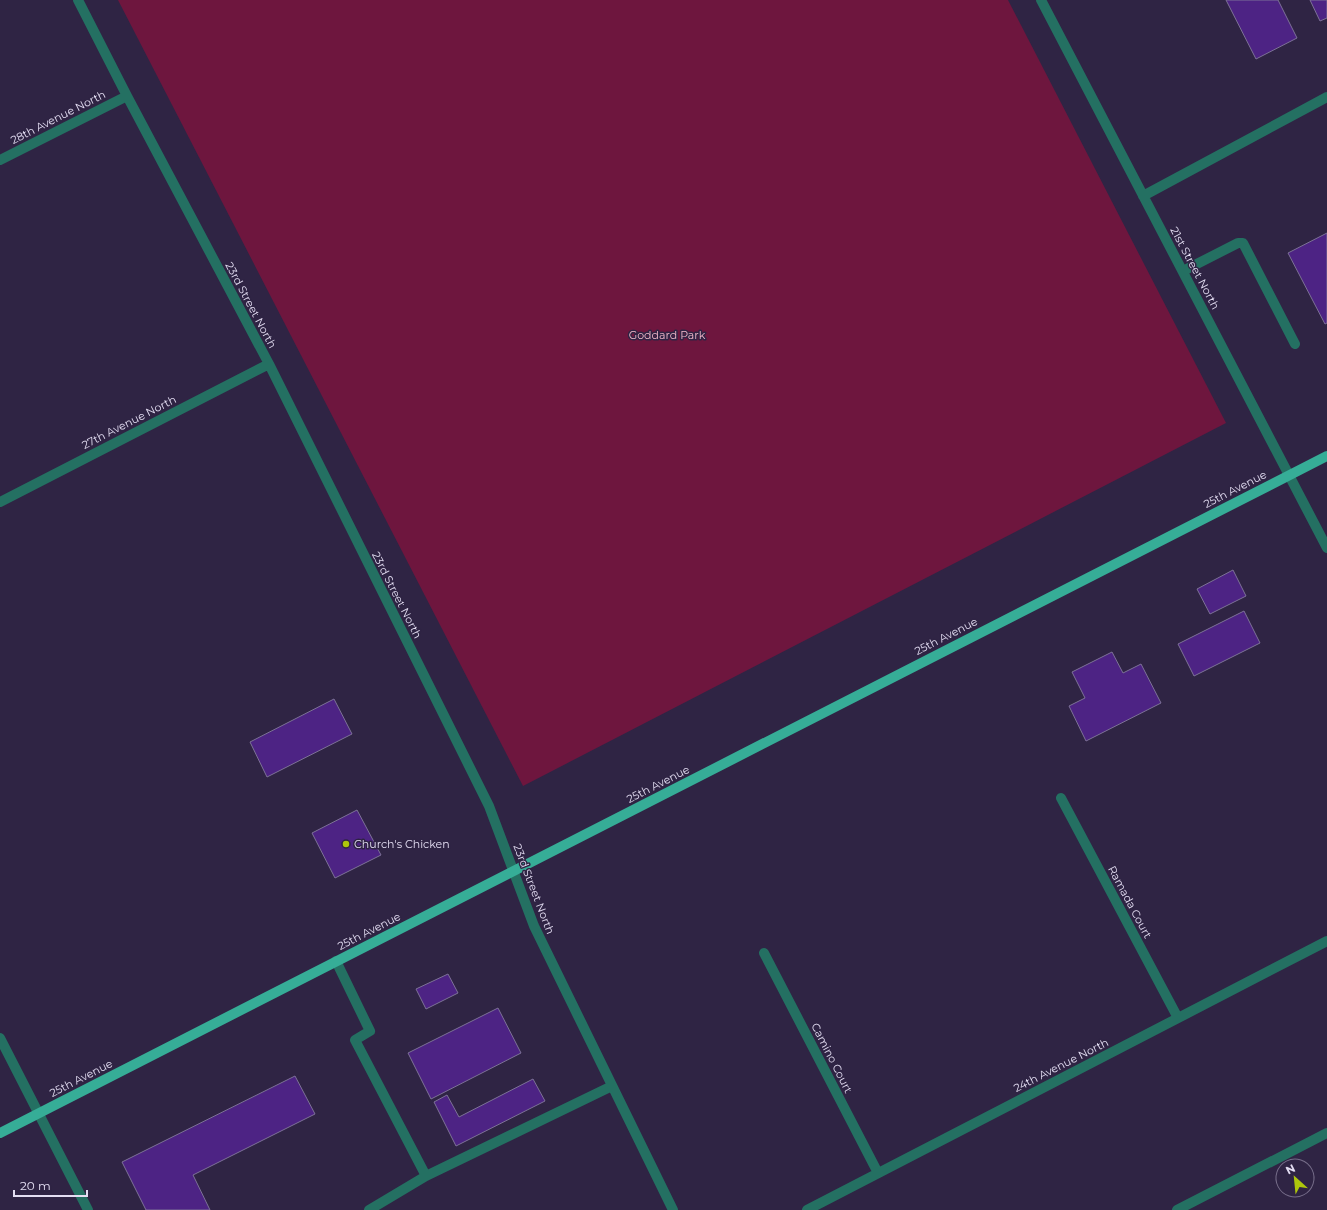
<svg xmlns="http://www.w3.org/2000/svg" width="1327" height="1210" font-family="Montserrat,sans-serif">
<rect width="100%" height="100%" fill="#2f2444"/>
<path fill="#6e163e" d="M118,0H1008L1226,423L523,786Z"/>
<path fill="#4d2384" stroke="#7d7297" d="M1226,0H1278L1297,38L1256,59Z
M1310,0H1327V18L1320,21Z
M1327,233V323L1325,324L1288,253Z
M1233,570L1246,596L1210,614L1197,589Z
M1244,611L1260,643L1194,676L1178,644Z
M1112,652L1123,673L1141,664L1161,703L1086,741L1069,706L1085,698L1072,672Z
M334,699L352,734L267,777L250,742Z
M357,810L381,855L335,878L312,833Z
M448,974L458,993L426,1009L416,989Z
M498,1008L521,1053L431,1099L408,1053Z
M295,1076L315,1114L193,1175L210,1210H146L122,1162Z
M533,1079L545,1101L456,1146L434,1102L447,1095L459,1117Z"/>
<g fill="none" stroke-linecap="round" stroke-linejoin="round">
<path stroke="#247062" stroke-width="10" d="M78,0L127,96L269,364L489,806L534,926L673,1210
M1041,0L1327,548
M0,160L127,96
M1143,196L1327,97
M1183,271L1238,243H1243L1295,344
M0,502L269,364
M1061,798L1178,1018
M764,953L878,1173
M336,961L370,1031L355,1040L426,1176
M0,1038L88,1210
M369,1210L426,1176L612,1086
M807,1210L1327,941
M1177,1210L1327,1133"/>
<path stroke="#36ad97" stroke-width="10" d="M0,1133L1327,456"/>
</g>
<circle fill="#aec60c" stroke="#2f2444" stroke-width="1.5" cx="346" cy="844" r="4"/>
<g text-anchor="middle" stroke-width="3" stroke-linejoin="round" paint-order="stroke">
<g font-size="11" fill="#e4def3" stroke="#2f2444">
<text transform="translate(58 117) rotate(-27)" y="4">28th Avenue North</text>
<text transform="translate(1195 268) rotate(62)" y="4">21st Street North</text>
<text transform="translate(251 305) rotate(62)" y="4">23rd Street North</text>
<text transform="translate(129 422) rotate(-27)" y="4">27th Avenue North</text>
<text transform="translate(1235 489) rotate(-27)" y="4">25th Avenue</text>
<text transform="translate(397 595) rotate(63)" y="4">23rd Street North</text>
<text transform="translate(946 636) rotate(-27)" y="4">25th Avenue</text>
<text transform="translate(658 784) rotate(-27)" y="4">25th Avenue</text>
<text transform="translate(534 889) rotate(69)" y="4">23rd Street North</text>
<text transform="translate(1130 902) rotate(62)" y="4">Ramada Court</text>
<text transform="translate(369 931) rotate(-27)" y="4">25th Avenue</text>
<text transform="translate(832 1058) rotate(63)" y="4">Camino Court</text>
<text transform="translate(1061 1065) rotate(-27)" y="4">24th Avenue North</text>
<text transform="translate(81 1078) rotate(-27)" y="4">25th Avenue</text>
</g>
<g font-size="11" fill="#f5b9cb" stroke="#2f2444">
<text x="667" y="339">Goddard Park</text>
</g>
<g font-size="11" fill="#e4def3" stroke="#2f2444" text-anchor="start">
<text x="354" y="848">Church's Chicken</text>
</g>
</g>
<g transform="translate(1295 1178) rotate(333)"><circle r="19" fill="#2f2444" stroke="#776e8a"/>
<path d="M0-3L7 15L0 10L-7 15Z" fill="#aec60c"/>
<text y="-6" font-size="11" font-weight="bold" text-anchor="middle" fill="#e4def3">N</text>
</g>
<path d="M14 1190v6h73v-6" fill="none" stroke="#e4def3" stroke-width="2"/>
<text x="20" y="1190" font-size="12" fill="#e4def3" stroke="#2f2444" stroke-width="3" paint-order="stroke">20 m</text>
</svg>
